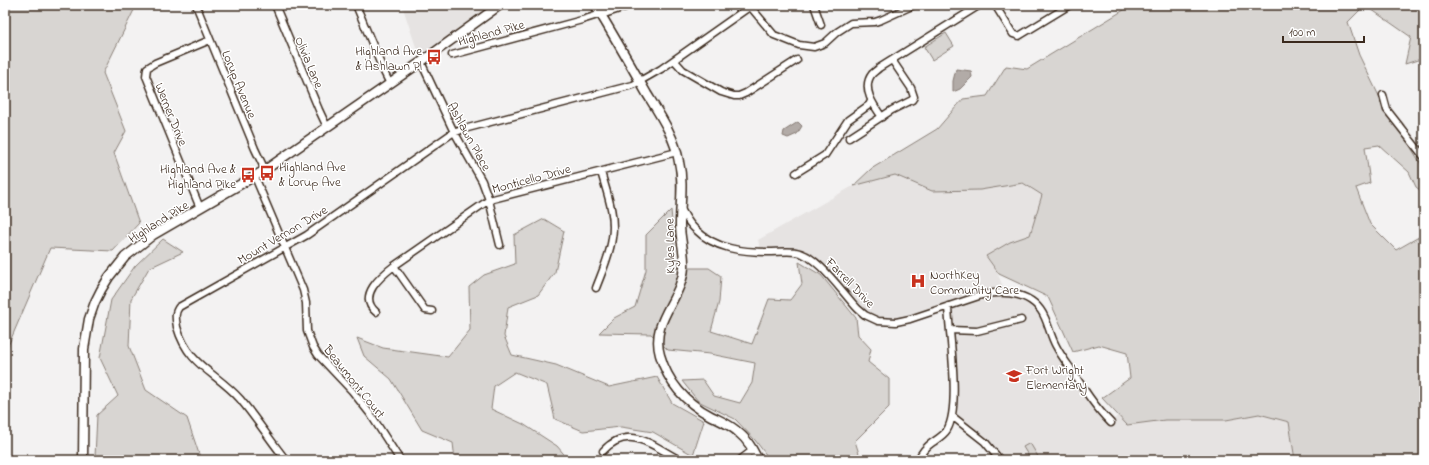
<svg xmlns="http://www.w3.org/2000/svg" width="1429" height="465" font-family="'Indie Flower',sans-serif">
<rect width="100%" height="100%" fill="#f3f2f2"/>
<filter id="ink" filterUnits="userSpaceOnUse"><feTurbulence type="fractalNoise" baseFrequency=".025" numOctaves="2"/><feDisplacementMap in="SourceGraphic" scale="8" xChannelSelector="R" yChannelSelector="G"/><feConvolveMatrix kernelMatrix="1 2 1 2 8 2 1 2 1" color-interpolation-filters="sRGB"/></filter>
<g filter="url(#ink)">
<path fill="#e6e3e2" d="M402,5H500L421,62Z
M895,175L932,191L980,190L1023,183L1042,195L1030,235L1010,242L986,256L997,272L1005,292L1017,294L1040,310L1052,337L1111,423L1118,415L1128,425L1164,420H1226L1259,414L1289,422L1295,460H1000L955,417L952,408L948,306L896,322L870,318L822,268L797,252H761L758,240L853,186Z"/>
<path fill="#d8d5d2" stroke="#8a8078" d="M5,5H132L134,10L103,73L126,131L114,153L139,223L113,251L50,248L5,353Z
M1132,5H1365L1348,22L1359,55L1378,94L1421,164L1424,166V189L1421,191L1416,187L1409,172L1379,145L1365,147L1370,183L1356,188L1370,224L1396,250L1424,234V460H1295L1289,422L1259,414L1226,420H1165L1127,425L1102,398L1130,378L1127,353L1099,345L1073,352L1048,297L999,274L986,256L1010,242L1030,235L1042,195L1023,183L980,190L932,191L895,175L853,186L871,169L937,129L963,99L987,96L1006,66L1027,69Z
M1365,5H1424V58L1405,64L1411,37Z
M946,33L954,46L932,60L924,47Z
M671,210L676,266L684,268H709L721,276L719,302L711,331L752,344L769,299L790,300L802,284L799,262L821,275L856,318L858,335L871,349L868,362L889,379V407L855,441L861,460H770L755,440L735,419L698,401L682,381L703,380L714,396L740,403L752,383L755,363L710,354L668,350L651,334L599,333L614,318L635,307L646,270V235Z
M544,219L564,231L555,272L538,295L508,307L504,336L512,355L556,365L609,387L657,377L672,403L704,421L693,455L653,432L621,427L583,431L555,419L547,385L515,372L494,386L491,409L523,424L557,446L569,460H455L453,443L422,430L391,379L364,356L357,338L383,348L448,357L470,330L469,287L484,275L515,264L514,235Z
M163,239L183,252L149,268L131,299L129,346L146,390L187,418L201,460H98L95,457L97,415L118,396L100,358L111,300L135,266Z
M1030,443L1040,460H1031L1023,447Z"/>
<path fill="#b2aba7" stroke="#827770" d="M956,69L971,71L972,77L960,89L953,92V81Z
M798,122L802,126L797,134L788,138L783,136L784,131Z"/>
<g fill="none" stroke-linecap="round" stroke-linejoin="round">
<g stroke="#3b2a1e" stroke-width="9">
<path id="street" d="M196,5L255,149L265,170
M275,5L319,110L327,127
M356,5L384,72L390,84
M749,5L774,35L799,45L814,47L825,43L837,32L851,23L875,22L881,20L914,5
M814,5L821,25
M995,5L1013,34L1019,36L1070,5
M452,55L582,20L601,14
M674,60L683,70L721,92L734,96H739L746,93L797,60
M421,62L452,128L482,181L489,200L500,245
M1383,95L1387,110L1424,157
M882,117C874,106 861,88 872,74C874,72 877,70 879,68L980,5
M849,138L892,110L912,100L914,97L911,88L892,60
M796,173L825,155L848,120L869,105L871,101
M255,177L303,290L306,303L307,331L313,347L318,355L352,391L371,415L400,460
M200,208L146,76L147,68L155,63L210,40
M681,209C685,216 689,224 695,229C715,249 742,252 769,252C776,252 790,251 796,252C818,255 843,294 858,309L865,315L878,321L896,322L910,319L982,295C1005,290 1034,292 1045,318C1049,327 1051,337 1056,346C1060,354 1066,362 1071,369C1083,388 1095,407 1111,423
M394,266L425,310L432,311
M596,288C602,272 610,255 612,238C616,216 607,193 601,172
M376,312C357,296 381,276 394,266L489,200L677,152
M950,330L977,331L1021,320
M952,416L985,442L1000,460
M603,451C629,423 653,446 680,460
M286,460C270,440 256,418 240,399C216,372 188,366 177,327C176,320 174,313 179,307L307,235L451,134L464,129L633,85L661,69L752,5
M740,460L753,450
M918,460C921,453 927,446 933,442C939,438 944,435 947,430C961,407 949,334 948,306"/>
</g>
<g stroke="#3b2a1e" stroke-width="11">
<path id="secondary" d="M595,5C613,34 630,64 647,94C660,115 675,137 679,162C684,183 680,204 680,225C680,239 685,253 684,267C682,300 650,320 660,355C668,383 686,403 711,416C721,421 731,425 739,433C748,440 753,450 758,460
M601,14L628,5
M83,460L84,349L89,319L95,302L101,290L109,277L125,257L153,235L265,170L421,62L500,5"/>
</g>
<use href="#street" stroke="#fff" stroke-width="6"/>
<use href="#secondary" stroke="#fff" stroke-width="8"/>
</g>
</g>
<defs>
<g id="bus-bare" transform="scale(1.2)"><path d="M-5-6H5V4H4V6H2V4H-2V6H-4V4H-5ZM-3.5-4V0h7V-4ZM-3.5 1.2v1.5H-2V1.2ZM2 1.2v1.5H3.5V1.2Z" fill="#c8321e" stroke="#fff" stroke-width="2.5" paint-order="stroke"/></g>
<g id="hospital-bare" transform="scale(1.2)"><path d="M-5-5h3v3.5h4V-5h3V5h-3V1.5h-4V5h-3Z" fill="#c8321e" stroke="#fff" stroke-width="2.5" paint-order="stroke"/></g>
<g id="school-bare" transform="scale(1.2)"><path d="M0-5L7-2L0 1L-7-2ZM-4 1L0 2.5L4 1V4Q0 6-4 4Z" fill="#c8321e" stroke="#fff" stroke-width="2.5" paint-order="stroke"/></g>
</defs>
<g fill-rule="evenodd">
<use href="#bus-bare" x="434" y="57"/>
<use href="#bus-bare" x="267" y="173"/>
<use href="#bus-bare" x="248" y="175"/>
<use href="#hospital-bare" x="918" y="281"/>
<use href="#school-bare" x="1014" y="376"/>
</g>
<g text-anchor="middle" stroke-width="3" stroke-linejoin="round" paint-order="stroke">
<g font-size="13" fill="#3b2a1e" stroke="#fff">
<text transform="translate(491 32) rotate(-15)" y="5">Highland Pike</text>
<text transform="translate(310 62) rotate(67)" y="5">Olivia Lane</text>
<text transform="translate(240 84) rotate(68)" y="5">Lorup Avenue</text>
<text transform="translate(172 114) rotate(68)" y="5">Werner Drive</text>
<text transform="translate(470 136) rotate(61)" y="5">Ashlawn Place</text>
<text transform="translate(531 178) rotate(-15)" y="5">Monticello Drive</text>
<text transform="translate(158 221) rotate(-32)" y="5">Highland Pike</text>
<text transform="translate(282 234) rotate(-31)" y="5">Mount Vernon Drive</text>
<text transform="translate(669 246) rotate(-91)" y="5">Kyles Lane</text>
<text transform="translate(851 282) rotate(46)" y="5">Farrell Drive</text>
<text transform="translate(355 381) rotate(51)" y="5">Beaumont Court</text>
</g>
<g font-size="13" fill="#3b2a1e" stroke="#fff" text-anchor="start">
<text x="422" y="55" text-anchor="end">Highland Ave<tspan x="422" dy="15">&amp; Ashlawn Pl</tspan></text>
<text x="279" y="171">Highland Ave<tspan x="279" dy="15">&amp; Lorup Ave</tspan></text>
<text x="236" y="173" text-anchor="end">Highland Ave &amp;<tspan x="236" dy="15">Highland Pike</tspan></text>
<text x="930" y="279">NorthKey<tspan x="930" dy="15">Community Care</tspan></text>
<text x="1026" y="374">Fort Wright<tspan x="1026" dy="15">Elementary</tspan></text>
</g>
</g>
<rect width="1429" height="465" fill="none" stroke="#fff" stroke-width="20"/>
<rect x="10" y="10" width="1409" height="445" fill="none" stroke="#3b2a1e" stroke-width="1.5" filter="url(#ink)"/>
<path d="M1283 36v6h81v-6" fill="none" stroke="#3b2a1e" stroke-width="2"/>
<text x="1289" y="36" font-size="12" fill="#3b2a1e" stroke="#ffffff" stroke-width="3" paint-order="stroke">100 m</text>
</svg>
